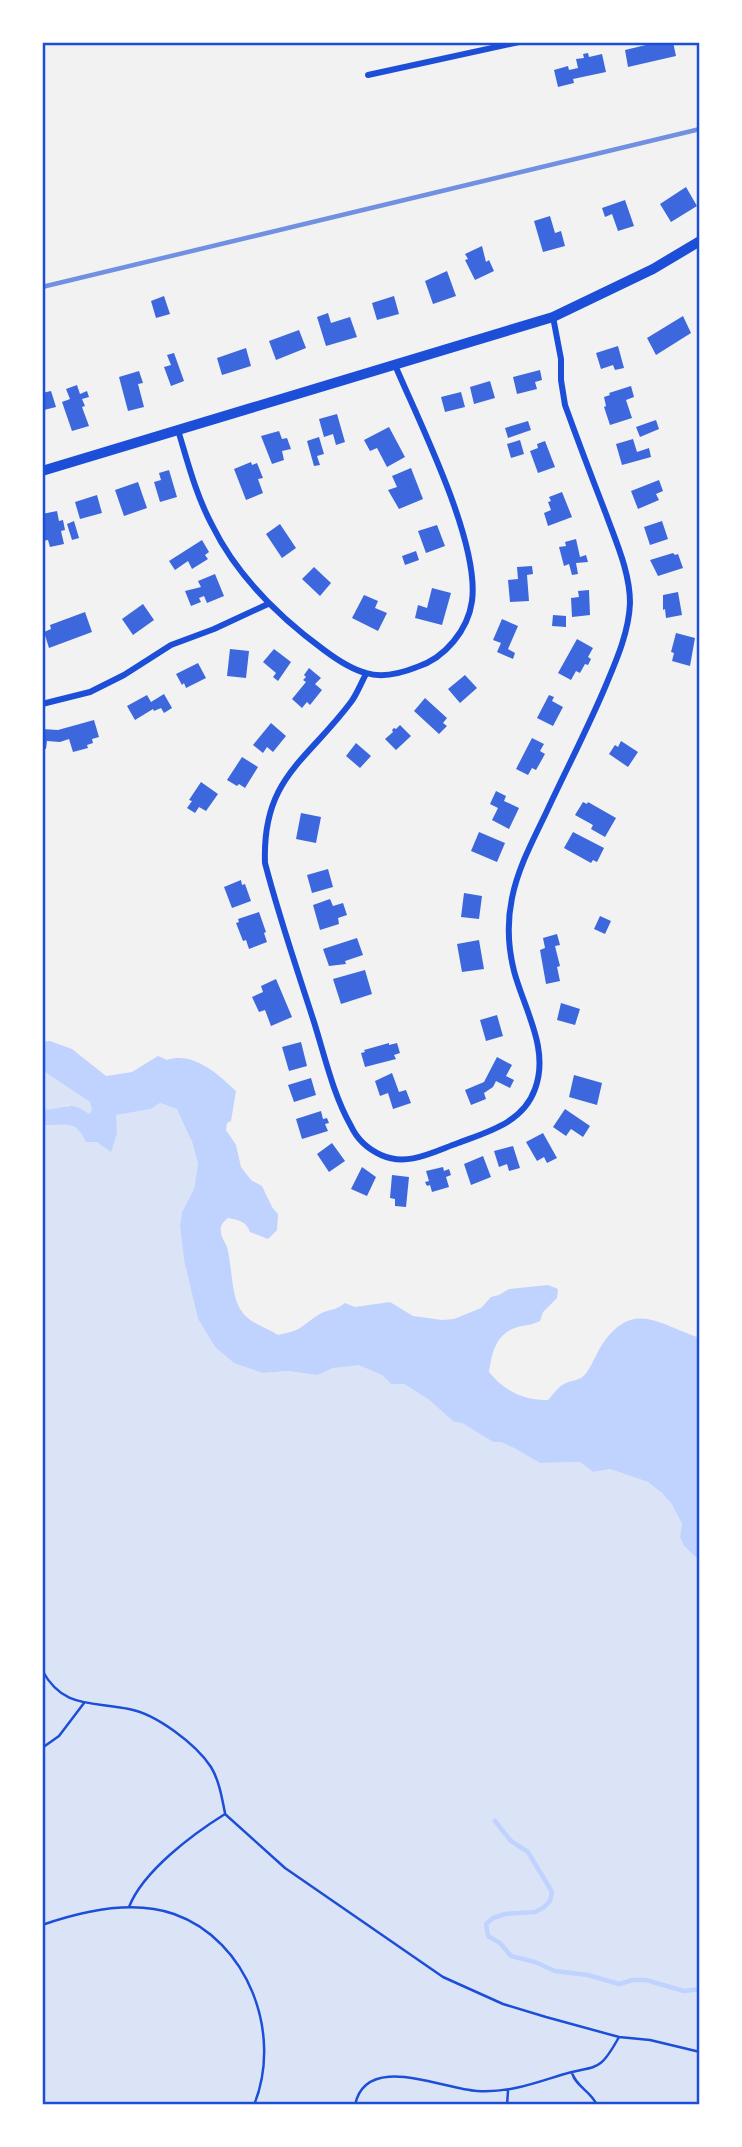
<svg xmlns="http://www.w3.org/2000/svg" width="742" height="2147" font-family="Barlow,sans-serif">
<rect width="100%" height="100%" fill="#f2f2f2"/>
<path fill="#dbe4f7" d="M42,1070L90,1102L93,1110L89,1115L68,1105L57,1110L42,1109Z
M160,1103L177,1109L187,1127L198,1164L194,1189L182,1212L180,1226L184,1260L198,1319L215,1347L263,1373L288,1371L318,1375L333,1368L359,1364L382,1375L391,1384H404L428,1399L454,1422L462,1423L493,1442H501L514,1448L540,1463L580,1462L593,1472L610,1469L648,1482L662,1493L671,1503L682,1525L680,1537L684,1546L700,1561V1601L698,1607L700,1619V2105H42V1125L67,1123L82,1132L116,1115L151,1109Z"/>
<path fill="#bfd3fe" d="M50,1041L72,1049L106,1076L132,1072L158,1056L167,1060C193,1051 218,1074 236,1091L231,1121L227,1123L226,1130L236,1145L241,1167L251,1180L262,1186L272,1207L278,1214L277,1230L268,1239L250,1232C246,1221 239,1220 228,1218C223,1222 220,1225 221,1232C221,1237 225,1242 227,1247C232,1265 231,1291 239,1307C247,1323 264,1326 278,1335C285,1333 294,1332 300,1328C309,1322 315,1316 324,1312C333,1309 338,1309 345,1303L355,1307L390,1302L413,1316L442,1320L454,1319L481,1308L491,1297L499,1295L509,1289L548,1285L558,1289L557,1298L543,1312L540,1321C532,1325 527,1325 518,1327C496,1333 492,1352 489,1372C504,1391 525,1401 548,1400C553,1395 558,1387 564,1384C573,1379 580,1382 587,1372C593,1363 597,1352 603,1343C634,1299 660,1325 700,1338V1561L684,1546L680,1537L682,1524L671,1503L662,1493L648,1482L610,1469L593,1472L580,1462L540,1463L514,1448L501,1442H493L462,1423L454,1422L428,1399L404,1384H391L382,1375L359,1365L333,1368L318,1375L288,1371L263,1373L234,1363L215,1347L198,1319L184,1260L180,1226L182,1212L194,1189L198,1164L192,1142L177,1109L160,1103L151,1109L116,1115L117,1133L111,1152L97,1142H86C76,1118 62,1126 42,1125V1109C65,1111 68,1098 89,1114L92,1110L90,1102L42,1070V1042Z"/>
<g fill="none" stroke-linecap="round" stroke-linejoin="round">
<path stroke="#bfd3fe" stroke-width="4.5" d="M495,1821L511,1841L528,1852L552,1892L550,1901L543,1908L535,1912L505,1914L493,1918L486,1924L488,1936L500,1943L511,1956L535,1962L555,1971L588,1975L619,1984L633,1980H646L684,1991L700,1989"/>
</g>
<path fill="#3d67dc" d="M646,42H673L676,56L628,67L625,50L646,45Z
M588,53L589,57L602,54L606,72L573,79L574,83L558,87L554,70L568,66L569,70L578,68L576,59L584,58L583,54Z
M686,187L697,206L671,222L660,204Z
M625,200L634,226L618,231L612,214L605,217L602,208Z
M550,216L555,233L561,231L565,246L543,252L534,221Z
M482,246L486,262L489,260L494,271L475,280L465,260L468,259L465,254Z
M447,271L456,296L433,304L425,281Z
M164,296L170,314L156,318L151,301Z
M394,296L399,314L377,320L372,303Z
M328,313L331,323L350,317L357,337L326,346L317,317Z
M683,316L691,333L656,355L647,338Z
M299,330L306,348L276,360L269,341Z
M618,346L624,368L615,370L613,365L601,369L596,353Z
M246,348L251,366L222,375L217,358Z
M174,353L184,381L171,386L164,367L171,365L167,355Z
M540,370L542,380L535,382L537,389L517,394L513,377Z
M139,371L143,383L138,384L144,407L128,411L119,377Z
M490,381L495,398L474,404L470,387Z
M77,385L80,394L87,391L89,397L82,399L85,406L82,407L89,426L72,431L62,402L70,399L66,389Z
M631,386L634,397L626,400L632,418L610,425L604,407L606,406L604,397L610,395L609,393Z
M51,391L56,407L44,410L42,393Z
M461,392L465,407L445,412L441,397Z
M337,414L345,442L336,445L333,434L324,437L319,419Z
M656,420L659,429L640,437L636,427Z
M528,421L531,430L508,438L505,428Z
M389,427L405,457L387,467L377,448L370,451L364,440Z
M279,431L282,439L287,438L291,449L282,451L284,460L272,464L261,436Z
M319,437L324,454L317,456L320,465L314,466L307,441Z
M633,439L637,452L649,448L651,457L622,465L616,444Z
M520,440L524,454L511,458L507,444Z
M545,441L555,467L538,473L530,451L538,448L537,444Z
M251,462L252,465L257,463L263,478L258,479L263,493L246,500L234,469Z
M411,468L423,499L399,509L388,490L397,487L392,476Z
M169,470L177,497L160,502L154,482L161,480L159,473Z
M659,480L663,491L656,494L659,500L638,509L631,491Z
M138,482L147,508L124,516L115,490Z
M562,492L572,517L548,526L544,513L551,510L548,502L551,501L549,497Z
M97,495L102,513L80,519L75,502Z
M57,511L59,521L63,520L65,530L61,531L64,544L50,547L48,540L43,541L42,514Z
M74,521L79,538L72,540L67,524Z
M662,521L668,539L650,545L644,527Z
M280,524L296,548L282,558L266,534Z
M437,525L445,546L426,553L418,531Z
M576,539L580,557L586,555L588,562L576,563L578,574L572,575L569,564L564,566L559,547L566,546L565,542Z
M202,540L209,552L205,555L208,559L192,569L188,561L175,570L169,561Z
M416,551L419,560L405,565L402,556Z
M673,553L675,555L678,554L683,568L658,576L650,560Z
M532,566L533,574L527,575L529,601L510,602L508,580L518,579L517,567Z
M314,567L331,583L320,596L302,579Z
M215,574L224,596L207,603L204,596L199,598L201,602L191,606L185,591L201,587L198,581Z
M432,588L451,593L442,625L415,618L418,605L427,608Z
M589,590L590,615L572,617L571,598L579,597L578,591Z
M678,592L682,615L666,618L665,609L663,610V595Z
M364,595L378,601L375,608L387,613L378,631L352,618Z
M143,604L154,620L133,635L122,619Z
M85,612L92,632L49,648L44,632L51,629L50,625Z
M553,615L566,616V627L552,626Z
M502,619L518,626L508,649L515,653L513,659L497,652L501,643L493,640Z
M676,633L695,638L690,666L672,661L674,653L671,652Z
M577,639L593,648L588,657L591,659L588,665L585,664L580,673L576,671L571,680L558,673Z
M230,649L249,651L246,678L227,676Z
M274,649L291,662L278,681L273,677L276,673L263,662Z
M198,663L206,678L186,688L184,683L182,685L176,674Z
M309,668L321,678L315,684L322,690L310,705L307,702L302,708L292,699L306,682L303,680L306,677L304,675Z
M465,675L477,688L460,703L448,689Z
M164,694L172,708L164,713L161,708L154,711L153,709L135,720L127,706L147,695L151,702Z
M549,695L554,697L552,701L563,707L553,726L537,718Z
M425,698L447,718L443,723L447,726L439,734L414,711Z
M94,720L99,737L92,739L93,743L87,745L88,748L73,752L69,739L60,742L47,741L46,749L42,748V729L58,730Z
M271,723L286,736L273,752L267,747L263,753L253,745Z
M400,725L411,736L396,750L385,739L393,732L392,730L394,728L396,729Z
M532,738L544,744L540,751L545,754L536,770L532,768L528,775L516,769Z
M621,741L638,752L628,767L609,754L615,745L618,747Z
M356,743L371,756L360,768L346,756Z
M242,757L258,767L245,788L239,784L237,786L227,780Z
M201,782L218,794L206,811L199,807L195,813L187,808L192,801L189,800Z
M496,791L506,796L504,801L519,808L509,829L492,820L498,808L490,804Z
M583,802L587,804L588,802L616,818L605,837L591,829L593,825L575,815Z
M301,813L321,817L316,843L296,839Z
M479,832L505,843L497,862L471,851Z
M573,832L604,848L597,862L593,860L591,863L564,848Z
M328,869L333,887L312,893L307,875Z
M241,880L242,885L245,884L251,901L232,908L224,887Z
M464,893L482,896L479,919L461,917Z
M330,899L333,906L343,903L347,915L338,918L339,924L320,930L313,905Z
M259,912L266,932L264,933L267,942L249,949L246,940L243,941L236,923L239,922L238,919Z
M600,916L611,921L605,934L594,929Z
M557,934L560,945L555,946L560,966L557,967L560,981L546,984L540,950L545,948L543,938Z
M357,938L363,955L345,961L346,964L329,966L323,949Z
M479,940L484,969L462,972L457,944Z
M365,970L372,994L341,1004L333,979Z
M276,979L292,1017L271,1026L265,1010L259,1012L252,997L263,992L261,986Z
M561,1003L580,1009L575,1025L557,1020Z
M497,1015L503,1036L486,1041L480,1020Z
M301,1042L307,1066L289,1071L282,1047Z
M389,1043V1045L397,1043L400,1053L394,1055L396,1059L365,1067L361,1053L365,1052L364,1050Z
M497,1057L512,1065L506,1076L514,1080L510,1088L496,1081L493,1087L484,1093L486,1099L471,1105L465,1090L484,1082Z
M392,1073L399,1092L406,1090L411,1103L393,1109L388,1093L380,1096L375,1081Z
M574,1075L602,1083L597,1105L569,1097Z
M311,1078L316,1095L294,1102L288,1085Z
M565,1109L590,1126L583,1137L571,1129L566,1136L553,1127Z
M321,1111L323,1119L327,1118L329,1123L325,1124L328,1131L302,1139L296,1119Z
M543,1133L557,1158L547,1163L544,1157L537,1161L526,1142Z
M332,1143L345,1161L329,1172L317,1154Z
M513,1146L520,1168L509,1171L507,1164L499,1167L494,1151Z
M483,1156L491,1177L471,1185L464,1164Z
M362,1167L376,1177L367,1196L351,1189Z
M443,1167L444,1171L449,1169L451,1175L446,1177L449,1187L432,1192L430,1185L427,1186L425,1182L429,1181L426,1171Z
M392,1175L409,1177L406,1207L395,1206V1199L390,1198Z"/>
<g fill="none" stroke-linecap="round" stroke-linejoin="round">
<path stroke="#1d4ed8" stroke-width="2.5" d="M42,1670C63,1709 91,1701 129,1709C156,1714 196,1744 211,1767C219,1780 222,1798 225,1813
M42,1748L59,1736L84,1703
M225,1814L285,1868L443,1977L503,2004L546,2017L619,2037L650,2040L700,2052
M129,1907C143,1871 193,1834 225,1814
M42,1925C82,1911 132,1899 174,1914C248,1940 283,2034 254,2105
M572,2073C577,2088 590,2090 597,2105
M355,2105C366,2052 442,2089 477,2091C508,2093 532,2084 561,2075C597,2064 598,2075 619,2037
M507,2105L508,2091"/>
<path stroke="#1d4ed8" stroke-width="6" d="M368,75L519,42
M178,430C188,463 196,495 212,525C237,576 279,617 324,650C336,659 350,669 366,673C382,678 402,673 417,667C445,658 468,630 472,601C480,542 419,422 395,365
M366,674C361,683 357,694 351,702C306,762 262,778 265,863C279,917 297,969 314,1022C325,1057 333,1094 351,1126C357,1139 368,1149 381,1155C407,1167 433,1152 458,1143C487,1132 523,1123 535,1089C550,1049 524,1009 514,971C508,947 507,922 512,898C518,868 533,840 546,813C566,770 588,728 606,685C617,659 629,631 630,603C630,572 616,542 606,514C592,478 578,441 565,405L561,380V359L553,317
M42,704L90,692L124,675L171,645L214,629L268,604"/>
<path stroke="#1d4ed8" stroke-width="10" d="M42,471L553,317L653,269L700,241"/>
<path stroke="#7290e2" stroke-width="4.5" d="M42,287L700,129"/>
</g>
<rect width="742" height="2147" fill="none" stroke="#ffffff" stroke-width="88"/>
<rect x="44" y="44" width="654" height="2059" fill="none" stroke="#1d4ed8" stroke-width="2.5"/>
</svg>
